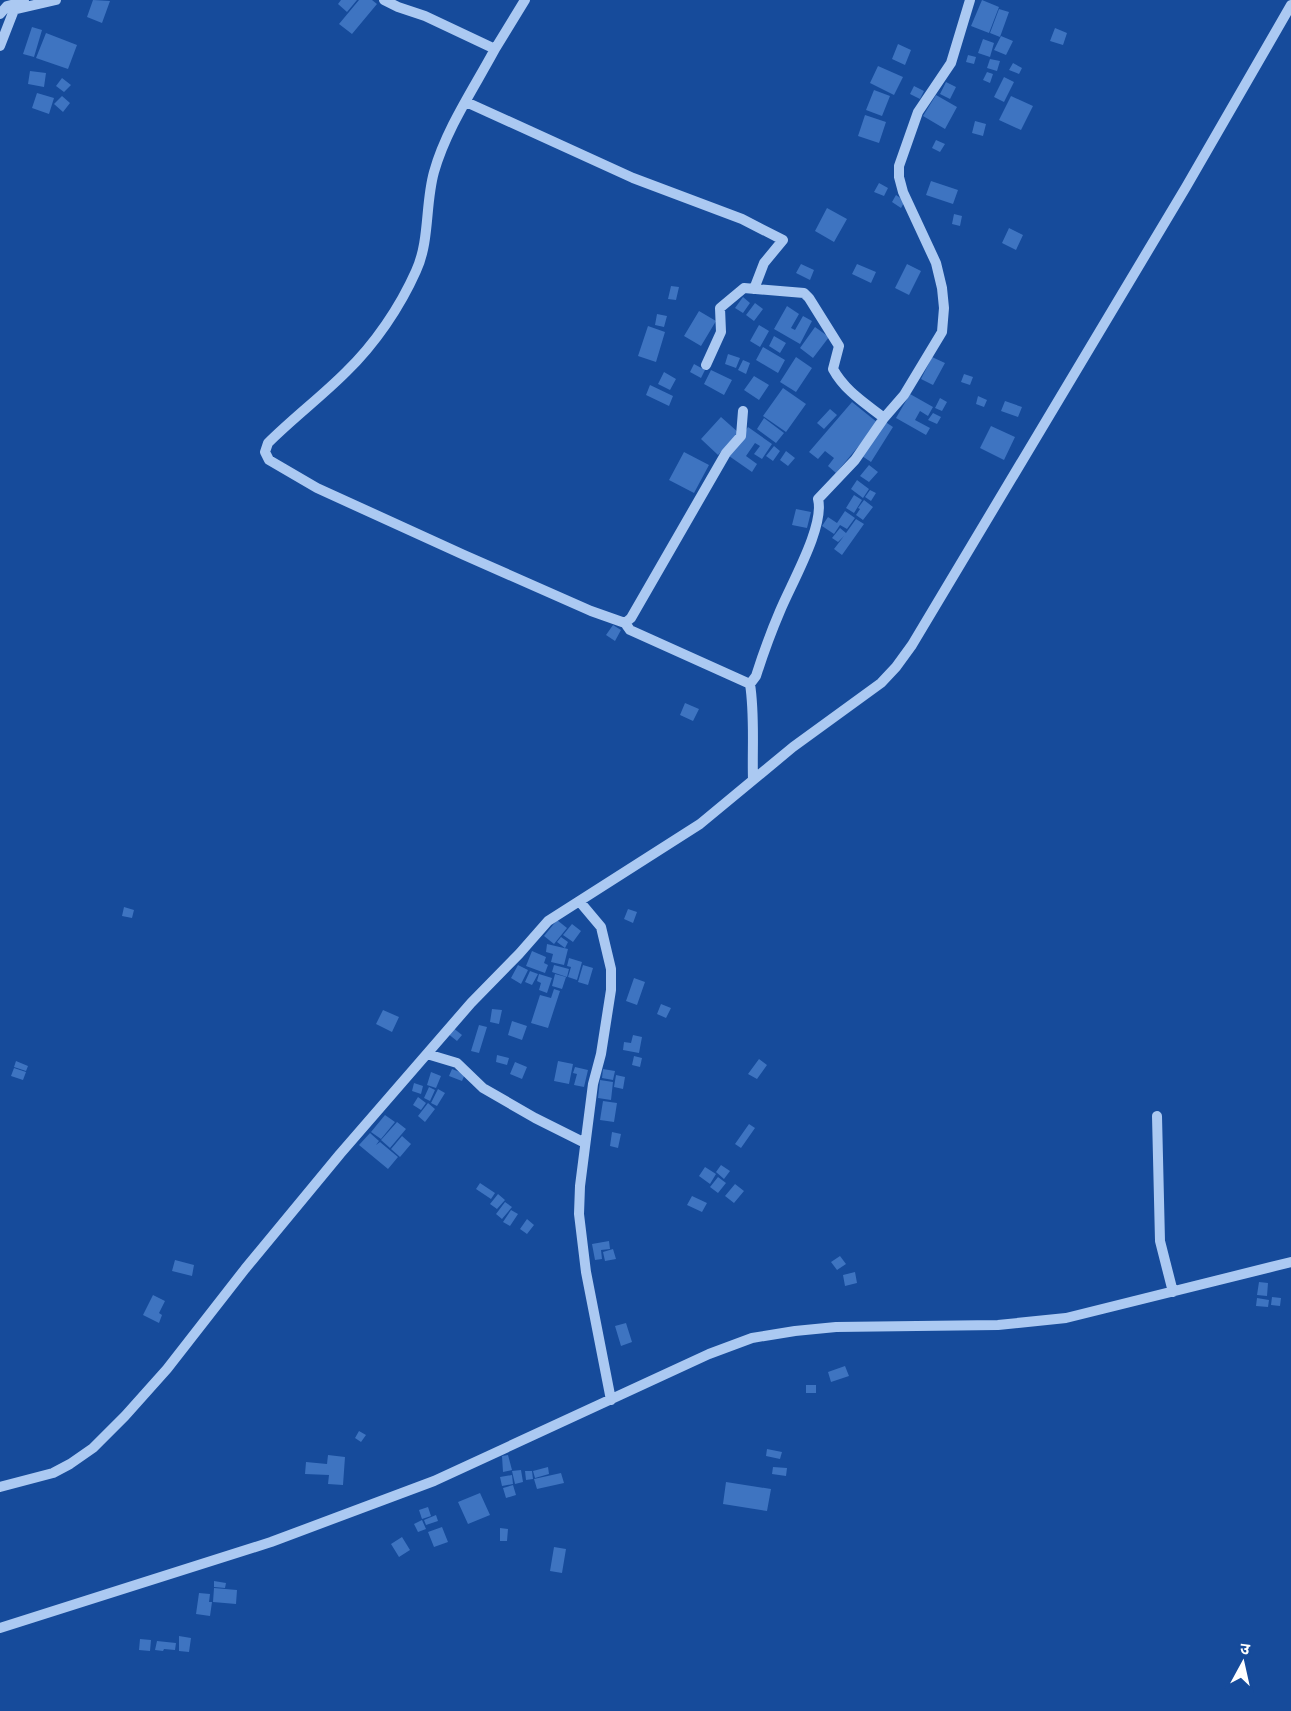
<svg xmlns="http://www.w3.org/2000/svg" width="1291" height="1711" font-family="'PT Sans','Noto Sans Devanagari',sans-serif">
<rect width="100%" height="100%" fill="#164b9b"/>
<path fill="#3e74c1" d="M93,0L110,1L102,23L87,17Z
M341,0H357L347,12L338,4Z
M359,0H372L377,4L352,34L339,24Z
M982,0L999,7L989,33L971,26Z
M999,9L1009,12L1000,37L990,33Z
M32,27L42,30L34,57L23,54Z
M1055,28L1067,33L1063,45L1050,41Z
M46,33L77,45L68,69L36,58Z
M1001,36L1013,41L1006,55L994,50Z
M983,39L994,43L990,57L978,53Z
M898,44L911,50L905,65L892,59Z
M968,55L976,57L974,64L966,62Z
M990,59L1000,61L997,71L987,68Z
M1013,63L1022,68L1019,74L1009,70Z
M878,66L903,77L894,95L870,83Z
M30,71L46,73L44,87L28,84Z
M987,72L993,74L990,83L983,80Z
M1004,77L1014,82L1004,102L994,97Z
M62,78L71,85L64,92L56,86Z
M946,82L956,87L950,99L940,94Z
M914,86L924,91L920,99L910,94Z
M874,90L890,96L882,116L866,110Z
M37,93L54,98L49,114L32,108Z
M936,95L957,107L945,129L923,116Z
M62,96L70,103L63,112L54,104Z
M1011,96L1033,106L1021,130L999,120Z
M865,115L886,122L879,143L858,136Z
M975,121L986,124L983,136L972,133Z
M936,140L945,144L940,152L932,148Z
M931,181L958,190L953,204L926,195Z
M879,183L888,188L884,196L874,192Z
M896,195L905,201L901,208L892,202Z
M827,208L847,219L834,242L815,231Z
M954,214L962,216L960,226L952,224Z
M1009,228L1023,235L1016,250L1002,243Z
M801,264L814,270L810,280L796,273Z
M857,264L876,272L871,283L852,274Z
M907,264L921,271L909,295L895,288Z
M671,286L679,287L676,300L668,299Z
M743,297L750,303L743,313L735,308Z
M755,303L763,309L754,321L746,315Z
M787,306L799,314L791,328L795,330L803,316L812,321L800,344L774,329Z
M699,311L716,321L701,346L684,336Z
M657,314L667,316L664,327L655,325Z
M759,325L769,331L760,347L750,341Z
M648,326L665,332L656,362L638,356Z
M815,327L829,337L813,358L800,348Z
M774,336L786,343L780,353L769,346Z
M763,347L785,360L778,373L756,360Z
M728,354L740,358L736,368L725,364Z
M796,357L812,368L796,392L780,382Z
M932,357L945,363L933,385L921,379Z
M743,360L750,363L746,374L738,370Z
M694,364L705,370L701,378L690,372Z
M711,370L732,380L724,395L704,384Z
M664,372L676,379L670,390L658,384Z
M964,374L973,377L970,385L961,382Z
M754,376L769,385L759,400L744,390Z
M650,385L673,396L669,406L646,395Z
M783,388L806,404L786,432L763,416Z
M910,394L933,407L928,416L920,411L915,420L930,428L926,435L896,418Z
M978,396L987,400L984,407L976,404Z
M940,398L947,402L942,411L935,408Z
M1005,401L1022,407L1018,417L1001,411Z
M852,402L878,423L836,473L828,466L834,458L825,451L818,459L809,452Z
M830,409L837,415L824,429L817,423Z
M933,413L941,417L937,424L928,420Z
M721,417L739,433L718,455L701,439Z
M764,418L784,433L776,443L757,429Z
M884,421L893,427L871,462L862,456Z
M991,426L1015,437L1004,460L980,448Z
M748,427L772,444L762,459L754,454L760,446L755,443L746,456L757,464L752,472L729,456Z
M774,446L780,451L773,461L766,456Z
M786,451L795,458L788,466L780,460Z
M684,452L709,465L694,493L669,480Z
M869,465L878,472L869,482L860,476Z
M857,480L869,489L863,498L851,489Z
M870,490L876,493L871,501L865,497Z
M854,495L862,500L854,513L846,508Z
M864,500L873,507L863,520L856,515L860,509L858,508Z
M796,509L811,512L807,528L792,525Z
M845,511L855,518L847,529L840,525L834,534L822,526L828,517L837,523Z
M856,519L864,524L842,555L834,549L844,536L838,542L832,538L840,528L846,533Z
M613,625L621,630L615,641L606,635Z
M685,703L699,709L693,721L680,715Z
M124,907L134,910L132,918L122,916Z
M628,909L637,912L633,923L624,919Z
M557,920L567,928L554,944L544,936Z
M572,924L581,931L573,942L563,935Z
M561,937L568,942L565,948L557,942Z
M547,944L568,949L564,965L551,962L553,954L546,952Z
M532,951L546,957L544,963L548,965L545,973L526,966Z
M569,958L582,962L577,980L568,977L571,967L567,966Z
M518,965L528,970L521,984L511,978Z
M554,965L569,969L567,977L552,972Z
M583,965L593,968L588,985L578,982Z
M530,971L538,974L532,985L525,982Z
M539,974L552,978L547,993L539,990L541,983L537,981Z
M555,974L566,977L562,989L552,986Z
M634,978L645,982L637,1005L626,1001Z
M554,989L560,991L548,1028L531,1023L540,995L551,998Z
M661,1004L671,1008L666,1018L657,1014Z
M492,1009L502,1010L499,1024L490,1022Z
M383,1010L399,1017L392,1032L376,1024Z
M512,1021L527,1026L522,1040L508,1035Z
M479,1025L487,1027L479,1053L471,1051Z
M452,1027L462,1035L457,1041L447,1033Z
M633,1035L642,1037L639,1053L623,1050L624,1042L631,1043Z
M497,1055L509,1058L507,1065L496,1062Z
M634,1056L642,1058L640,1067L632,1065Z
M759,1059L767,1065L757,1079L748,1074Z
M16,1061L28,1066L26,1071L14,1067Z
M558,1061L573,1064L569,1084L554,1081Z
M515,1062L527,1067L522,1079L510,1074Z
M575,1067L588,1070L584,1087L574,1085L577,1074L573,1073Z
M14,1068L26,1072L23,1080L11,1076Z
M452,1069L465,1074L462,1081L449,1076Z
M603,1069L615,1071L613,1080L602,1078Z
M431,1072L441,1076L436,1088L427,1085Z
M616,1075L625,1077L623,1089L614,1087Z
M600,1080L613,1082L611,1100L598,1098Z
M414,1083L423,1086L421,1094L412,1091Z
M429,1087L435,1090L430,1101L424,1098Z
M438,1089L445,1093L437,1106L431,1103Z
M418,1097L426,1103L421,1110L413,1105Z
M603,1101L617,1103L614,1122L600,1120Z
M428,1103L435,1109L425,1122L418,1116Z
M385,1115L395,1122L381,1139L371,1132Z
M397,1122L406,1129L390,1148L381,1140Z
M749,1124L755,1128L741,1148L735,1144Z
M612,1132L621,1134L618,1148L610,1146Z
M370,1133L379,1141L376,1145L380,1142L398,1157L388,1169L359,1145Z
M402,1136L411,1144L400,1157L391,1149Z
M721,1165L730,1171L724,1179L716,1172Z
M705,1167L716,1174L710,1184L699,1176Z
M718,1177L726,1183L718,1193L710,1187Z
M480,1183L495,1193L491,1199L476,1189Z
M735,1184L744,1191L734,1203L725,1196Z
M498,1194L505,1200L497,1209L490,1204Z
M692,1196L707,1203L702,1212L687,1205Z
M505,1202L512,1207L502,1219L496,1214Z
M511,1210L518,1214L510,1226L503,1222Z
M527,1219L534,1225L527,1234L520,1229Z
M609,1241L610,1249L601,1250L602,1259L595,1260L592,1244Z
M613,1249L616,1259L605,1261L603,1252Z
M840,1256L846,1264L837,1270L831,1262Z
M175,1260L194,1265L192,1276L172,1271Z
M855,1272L857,1283L845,1286L843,1275Z
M1259,1282L1268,1283L1267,1296L1257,1295Z
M153,1295L165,1301L159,1313L162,1315L159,1323L143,1315Z
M1272,1297L1281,1298L1280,1306L1271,1305Z
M1257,1298L1269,1300L1268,1307L1256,1306Z
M626,1323L632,1342L621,1346L615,1326Z
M845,1366L849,1376L831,1382L828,1372Z
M806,1385H816V1393H806Z
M359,1431L366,1435L361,1442L355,1438Z
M767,1449L782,1452L780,1459L766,1456Z
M328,1455L345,1457L343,1485L328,1484L329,1475L305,1474L306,1462L327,1464Z
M508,1455L512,1470L503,1472L502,1456Z
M548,1467L549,1474L535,1478L533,1471Z
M773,1467L787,1468L786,1476L772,1474Z
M521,1470L523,1482L515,1484L512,1471Z
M525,1471H532L533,1479L526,1480Z
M561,1473L564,1483L537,1489L534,1479Z
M512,1475L513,1484L502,1486L500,1477Z
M726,1482L771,1489L767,1511L723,1504Z
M513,1485L516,1495L506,1498L503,1488Z
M480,1493L490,1515L468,1524L458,1502Z
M428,1507L431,1516L422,1519L419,1510Z
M436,1515L438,1521L426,1525L424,1520Z
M422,1520L426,1529L418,1532L414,1524Z
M442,1527L448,1542L434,1547L428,1532Z
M500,1528L508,1529L507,1541H500Z
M402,1537L410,1550L399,1557L391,1544Z
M554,1547L566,1549L562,1573L550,1571Z
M214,1581L226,1583L225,1588L214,1587Z
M214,1588L237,1590L236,1604L213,1602Z
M199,1593L210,1594L209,1602H212L210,1616L196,1614Z
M179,1636L191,1638L189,1652L179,1651Z
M140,1639L151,1640L150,1651L139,1650Z
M157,1641L176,1643L175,1650L164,1649L163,1651L155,1650Z"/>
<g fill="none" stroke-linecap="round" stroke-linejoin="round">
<path stroke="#abc9f2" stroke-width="10" d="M384,0L398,7L425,16L495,49L525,0
M17,9L56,0
M0,14L7,6L20,3
M0,46L14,10L24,0
M495,49C474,88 446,129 434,172C425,204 430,241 416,271C400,307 375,344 346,372C321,397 293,418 268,443L265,452L269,460L317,488L464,555L591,611L625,623
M466,102L633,178L742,219L783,240L764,263L754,289
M706,365L721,332L720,308L744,288L804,293L809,298L839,346L833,369C845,391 865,403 884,418
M743,411L741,436L726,453L631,618L625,623L630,630L750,684
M753,780C752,748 755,716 750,684L756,676C763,654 771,632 780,611C791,584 825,526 818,499L855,460L884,418L904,395L942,332L944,308L942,288L936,263L903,192L899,177V166L918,112L951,63L970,0
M580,902L601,927L611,969V990L601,1054L593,1084L580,1186L579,1214L586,1272L611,1400
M427,1054L457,1063L483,1088L535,1118L585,1143
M1157,1116L1160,1241L1173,1292
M0,1487L53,1473L70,1464L93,1448L125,1416L167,1369L245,1269L340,1154L471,1003L519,954L548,921L700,824L793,747L881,683L896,667L912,645L1186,187L1291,5
M0,1628L271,1542L434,1481L709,1354L752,1338L795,1331L836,1327L998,1325L1066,1318L1291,1262"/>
</g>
<g transform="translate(1243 1663) rotate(8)" stroke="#164b9b" stroke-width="4.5" paint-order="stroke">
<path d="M0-4.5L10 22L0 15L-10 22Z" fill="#ffffff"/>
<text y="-9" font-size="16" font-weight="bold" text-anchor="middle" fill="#ffffff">उ</text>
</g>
</svg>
